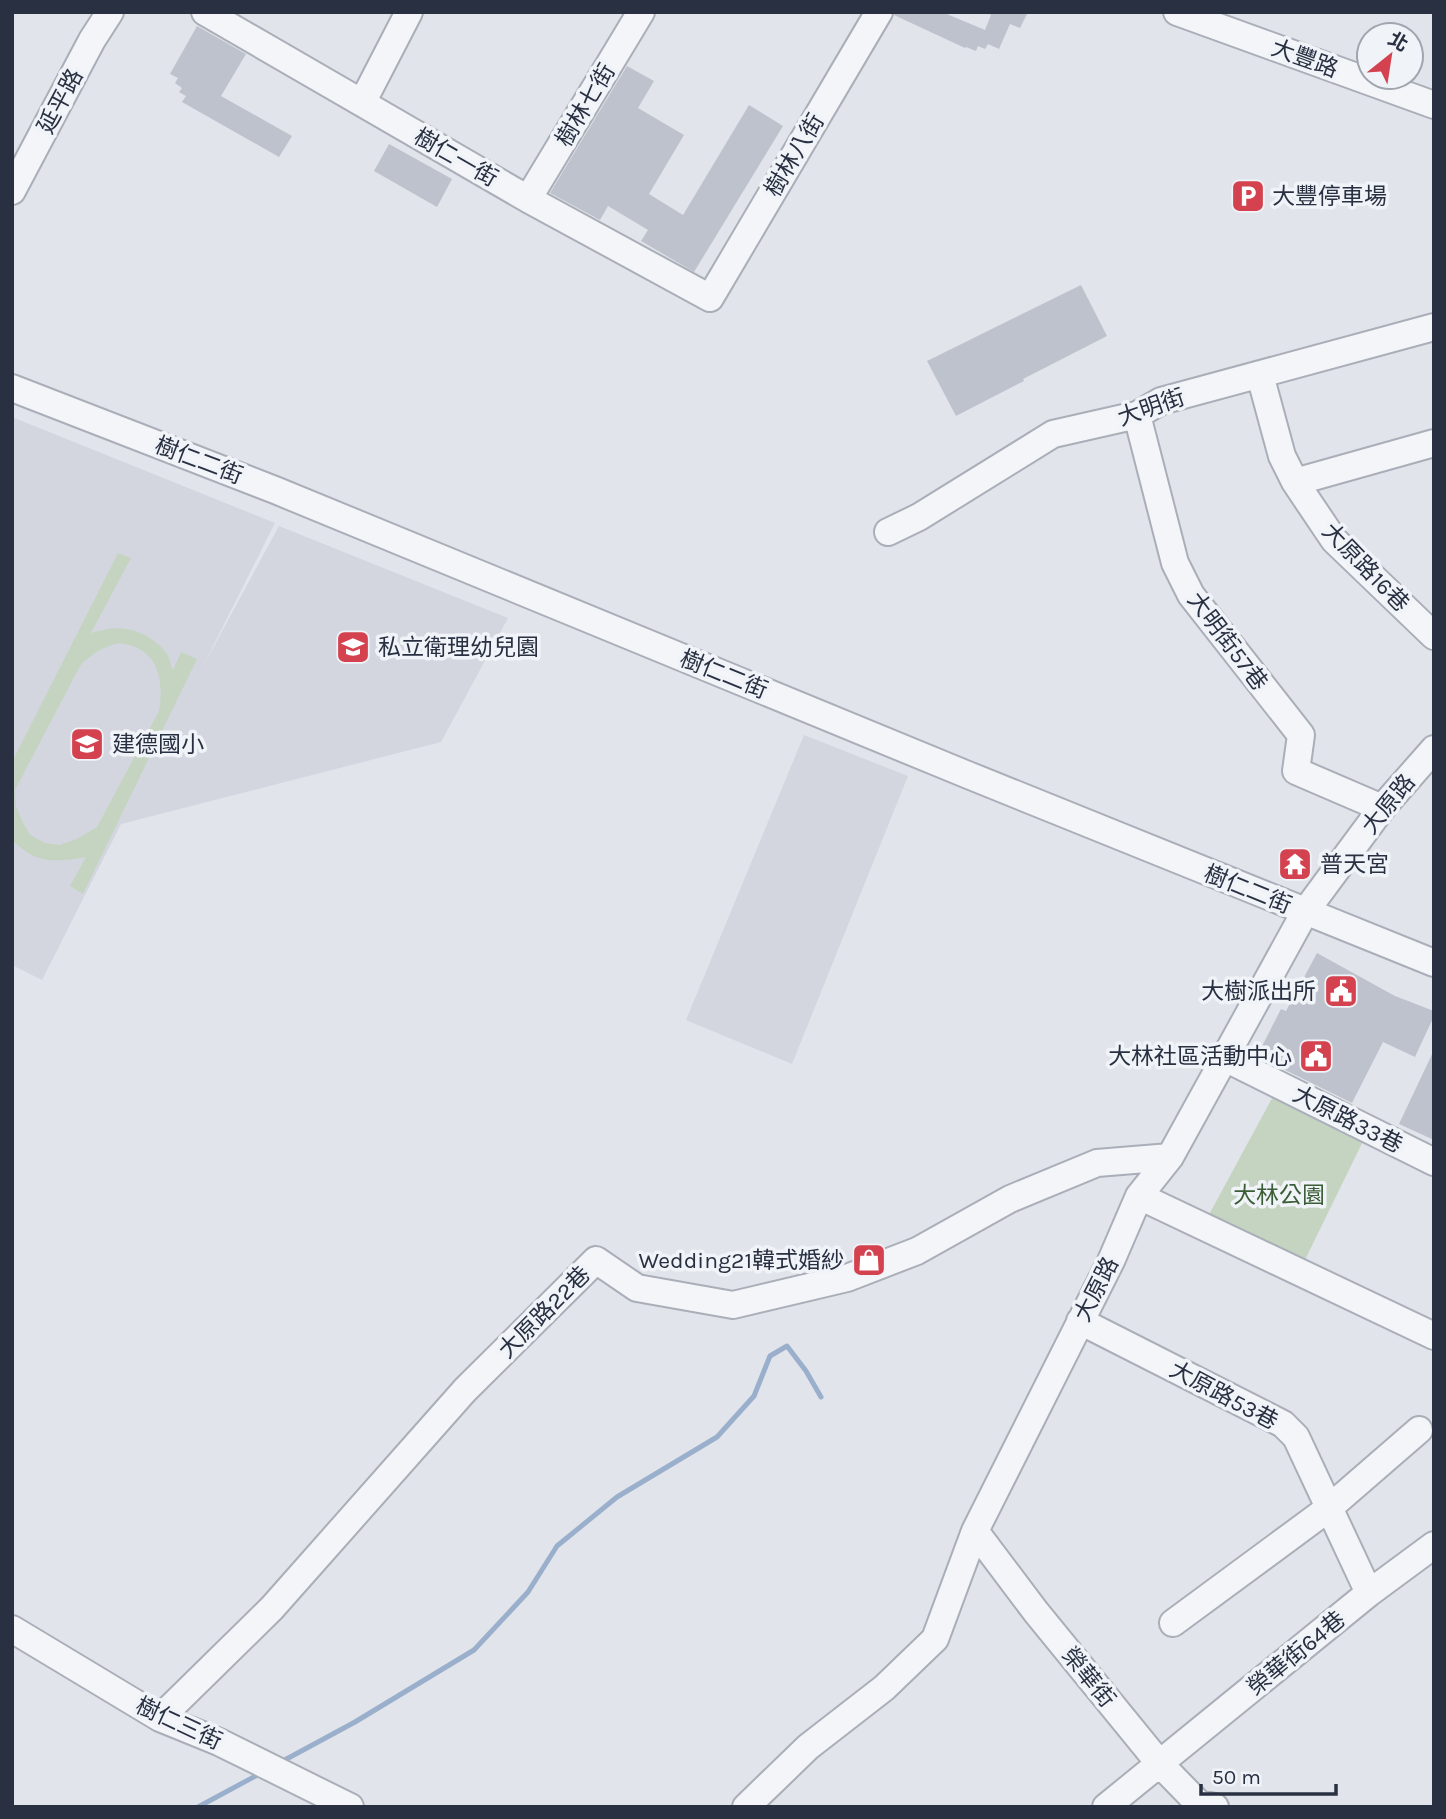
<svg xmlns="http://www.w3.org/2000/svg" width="1446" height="1819" font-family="Karla,'Noto Sans TC',sans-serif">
<rect width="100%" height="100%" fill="#e1e4ea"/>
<path fill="#d3d6df" d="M12,417L275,523L202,668L279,526L508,618L441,742L121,824L42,980L12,965Z
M804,735L908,776L792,1064L686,1020Z"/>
<path fill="#c5d4c1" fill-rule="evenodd" d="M118,553L131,558L91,633C96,632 102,630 107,629C129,625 155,636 167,654C170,659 171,666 173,670L181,652L197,659L83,894L70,886L86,857C53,862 38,865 12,840V762ZM119,643C126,644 135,646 141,650C161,662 163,690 159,711L97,827L77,839L60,845L45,843L30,835L22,821L16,806L15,790L80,666C91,654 103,647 119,643Z
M1277,1089L1369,1129L1301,1268L1205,1222Z"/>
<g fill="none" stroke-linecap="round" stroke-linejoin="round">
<path stroke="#9aafcb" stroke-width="5" d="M281,1762L355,1722L474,1650L528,1592L557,1546L617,1497L717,1437L754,1396L770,1356L787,1346L806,1371L821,1397
M198,1807L263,1772"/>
</g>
<path fill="#bec2cd" d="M895,12H942L985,30L991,15L987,12H1028L1020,28L1010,24L999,49L988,44L985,49L978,46L976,51L966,47L965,48L894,15Z
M197,26L246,54L221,96L292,136L279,157L182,102L186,96L179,92L182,88L175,83L178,78L170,74Z
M627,66L654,81L638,108L684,135L649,194L683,215L749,105L783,126L694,272L641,241L648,230L608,206L600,220L550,193Z
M389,144L452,179L437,207L374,171Z
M1081,285L1107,336L1023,379L1024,381L956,416L927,361Z
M1291,850L1310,865L1300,877L1281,862Z
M1317,953L1395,996L1434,1011V1016L1415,1057L1383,1042L1352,1103L1257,1056L1281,1009L1286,1011Z
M1434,1050V1140L1399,1124Z"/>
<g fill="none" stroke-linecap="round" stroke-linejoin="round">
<g stroke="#aaaeb8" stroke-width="30">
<path id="minor" d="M205,12L528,199L710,298L879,12
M1177,12L1434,105
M362,103L409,12
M12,191L92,40L110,12
M528,199L641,12
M1260,375L1282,456L1295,482L1334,540L1434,636
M12,388L275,490L968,775L1434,963
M1137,415L1175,563L1191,595L1301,735L1296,771L1382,808
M1295,482L1434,443
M888,532L919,517L1053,434L1137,415L1161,401L1434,327
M1225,1058L1434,1162
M1139,1196L1434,1336
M1080,1321L1283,1424L1296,1437L1369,1593
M975,1531L1036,1612L1160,1764L1199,1804L1215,1807
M1173,1623L1329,1508L1419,1430
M12,1629L160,1718L219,1742L350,1807
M160,1718L272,1608L465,1390L596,1260L637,1288L733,1305L847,1278L917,1251L1010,1199L1097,1163L1170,1157
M746,1807L808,1747L884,1688L935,1639L975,1531L1111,1261L1139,1196L1170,1157L1305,912L1382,808L1434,749
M1106,1807L1369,1593L1434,1545"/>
</g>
<use href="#minor" stroke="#f3f5f8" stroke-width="26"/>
</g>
<defs>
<g id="parking-square" transform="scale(1.75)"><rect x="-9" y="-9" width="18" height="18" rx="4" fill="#d3424e" stroke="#f0f3f7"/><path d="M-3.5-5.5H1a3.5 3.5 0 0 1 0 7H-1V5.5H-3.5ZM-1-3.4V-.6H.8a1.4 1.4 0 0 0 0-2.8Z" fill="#fff"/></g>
<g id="school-square" transform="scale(1.75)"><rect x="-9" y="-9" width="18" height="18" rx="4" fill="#d3424e" stroke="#f0f3f7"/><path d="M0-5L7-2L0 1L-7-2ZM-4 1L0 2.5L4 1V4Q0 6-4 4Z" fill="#fff"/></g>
<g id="temple-square" transform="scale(1.75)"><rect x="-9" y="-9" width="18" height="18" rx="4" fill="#d3424e" stroke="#f0f3f7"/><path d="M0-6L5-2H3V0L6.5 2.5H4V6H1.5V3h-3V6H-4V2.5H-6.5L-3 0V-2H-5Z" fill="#fff"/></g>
<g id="civic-square" transform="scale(1.75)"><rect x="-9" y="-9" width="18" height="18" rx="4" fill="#d3424e" stroke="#f0f3f7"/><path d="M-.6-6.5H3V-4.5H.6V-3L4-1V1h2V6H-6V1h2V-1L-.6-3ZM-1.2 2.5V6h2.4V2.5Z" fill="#fff"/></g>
<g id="shop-square" transform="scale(1.75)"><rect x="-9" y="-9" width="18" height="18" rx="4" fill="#d3424e" stroke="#f0f3f7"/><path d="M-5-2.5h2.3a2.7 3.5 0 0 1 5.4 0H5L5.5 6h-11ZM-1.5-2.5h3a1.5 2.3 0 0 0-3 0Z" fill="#fff"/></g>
</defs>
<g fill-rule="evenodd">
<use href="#parking-square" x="1248" y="196"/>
<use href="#school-square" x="353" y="647"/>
<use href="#school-square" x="87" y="744"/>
<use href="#temple-square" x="1295" y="864"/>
<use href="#civic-square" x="1341" y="991"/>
<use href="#civic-square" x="1316" y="1056"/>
<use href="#shop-square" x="869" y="1260"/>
</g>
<g text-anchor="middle" stroke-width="7" stroke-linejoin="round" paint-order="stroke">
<g font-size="23" fill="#283042" stroke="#f0f3f7">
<text transform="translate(1305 58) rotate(20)" y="8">大豐路</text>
<text transform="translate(60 101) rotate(-62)" y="8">延平路</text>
<text transform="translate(585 105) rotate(-59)" y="8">樹林七街</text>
<text transform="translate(794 155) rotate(-59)" y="8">樹林八街</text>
<text transform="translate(456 157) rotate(30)" y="8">樹仁一街</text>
<text transform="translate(1151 407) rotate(-19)" y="8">大明街</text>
<text transform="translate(199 460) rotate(21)" y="8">樹仁二街</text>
<text transform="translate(1366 567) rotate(46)" y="8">大原路16巷</text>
<text transform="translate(1228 641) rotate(53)" y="8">大明街57巷</text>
<text transform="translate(724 674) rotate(22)" y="8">樹仁二街</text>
<text transform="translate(1388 804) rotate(-51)" y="8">大原路</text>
<text transform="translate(1248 889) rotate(22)" y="8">樹仁二街</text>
<text transform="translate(1348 1119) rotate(27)" y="8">大原路33巷</text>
<text transform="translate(1096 1289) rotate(-63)" y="8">大原路</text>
<text transform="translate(544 1312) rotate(-45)" y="8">大原路22巷</text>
<text transform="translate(1224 1395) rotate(28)" y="8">大原路53巷</text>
<text transform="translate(1296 1653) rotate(-39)" y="8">榮華街64巷</text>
<text transform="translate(1089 1677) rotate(51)" y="8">榮華街</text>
<text transform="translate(179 1723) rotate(25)" y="8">樹仁三街</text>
</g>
<g font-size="23" fill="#283042" stroke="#f0f3f7" text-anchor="start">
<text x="1272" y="204">大豐停車場</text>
<text x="378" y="655">私立衛理幼兒園</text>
<text x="112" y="752">建德國小</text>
<text x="1320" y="872">普天宮</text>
<text x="1316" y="999" text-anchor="end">大樹派出所</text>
<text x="1292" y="1064" text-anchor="end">大林社區活動中心</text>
<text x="844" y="1268" text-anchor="end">Wedding21韓式婚紗</text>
</g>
<g font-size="23" fill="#3a5e35" stroke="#f0f3f7">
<text x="1279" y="1203">大林公園</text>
</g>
</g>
<rect width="1446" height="1819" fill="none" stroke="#283042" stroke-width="28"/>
<g transform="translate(1390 56) rotate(30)"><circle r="33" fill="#f0f3f7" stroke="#a0a5af" stroke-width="2"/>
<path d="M0-5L12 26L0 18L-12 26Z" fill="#d3424e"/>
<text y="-10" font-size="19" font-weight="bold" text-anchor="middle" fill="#283042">北</text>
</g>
<path d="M1201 1784v10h135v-10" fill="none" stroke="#283042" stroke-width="3.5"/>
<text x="1212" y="1784" font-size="21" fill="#283042" stroke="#f0f3f7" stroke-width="5" paint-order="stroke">50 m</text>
</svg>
